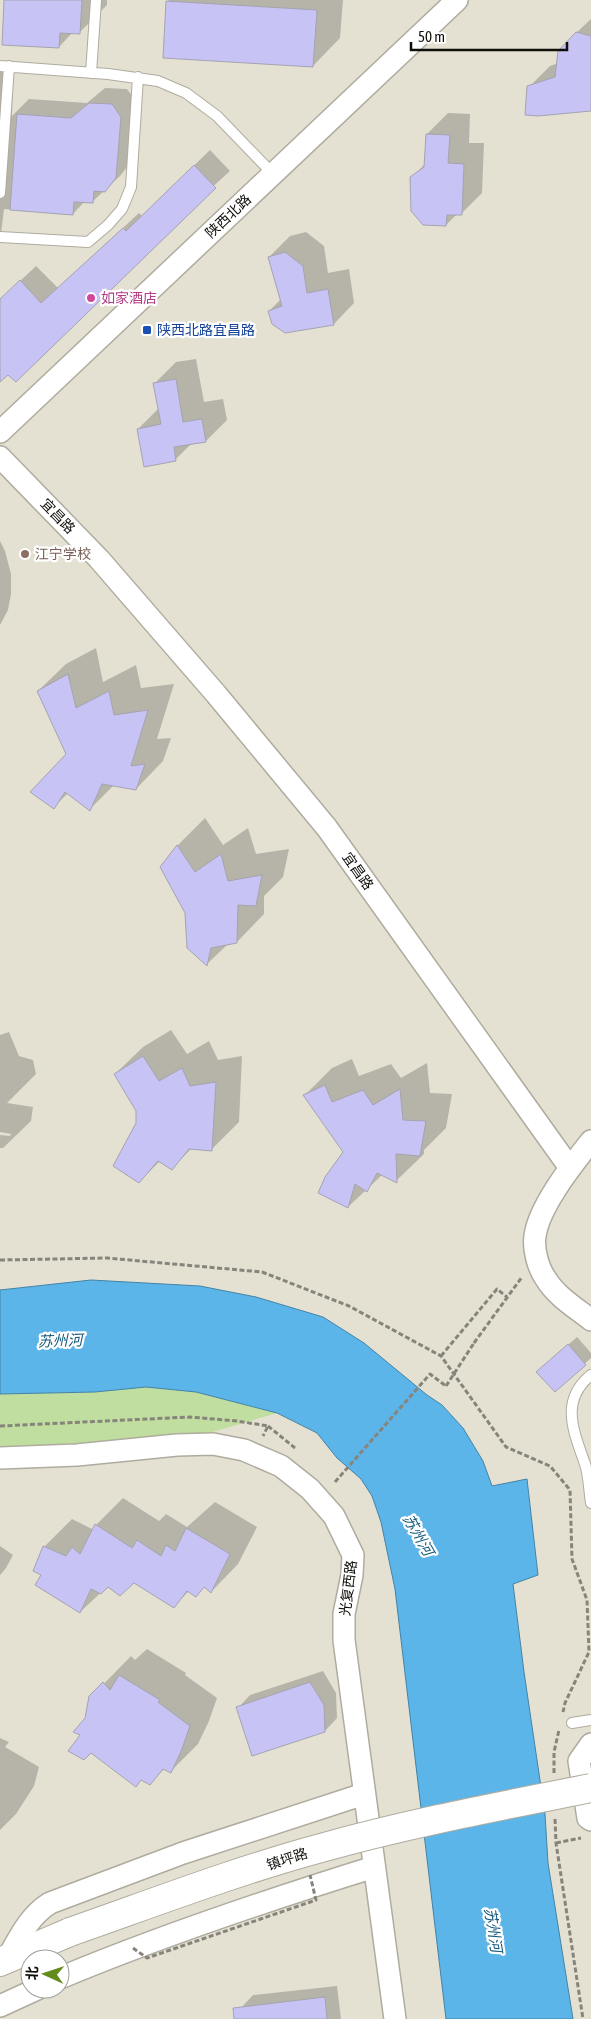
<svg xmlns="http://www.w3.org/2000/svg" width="591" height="2019" font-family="'Asap Condensed','Noto Sans SC',sans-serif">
<rect width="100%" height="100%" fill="#e4e1d3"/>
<path fill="#bfde9f" d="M146,1387L196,1392L277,1413L175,1443L0,1449V1394L95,1392Z"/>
<path fill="#5bb5e9" stroke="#4483a6" d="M91,1280L200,1286L256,1297L323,1317L364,1343L427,1395L442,1405L463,1428L483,1461L492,1486L527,1479L538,1575L513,1584L524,1672L545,1814L548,1863L573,2019H446L395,1589L381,1522L372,1496L361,1479L337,1458L317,1433L277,1413L196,1392L146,1387L95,1392L0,1394V1290Z"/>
<path fill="#0003" d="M5,0H107V5L79,33L73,32L59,47Z
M169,0H343L340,38L313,66L167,2Z
M591,19V110L529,87L550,66L558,63L576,33Z
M0,71L13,72L12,116L29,99L87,103L105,88L127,89L136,101L131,162L120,176L92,202L85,201L73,214L4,209L0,242Z
M448,113L470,114L469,143H484L482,193L461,214H457L446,225L411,178L426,163L427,134Z
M210,150L230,171L0,381V300L36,266L58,288L139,213L142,216Z
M306,232L324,246L328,273L349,269L354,303L334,324L269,311L281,299L269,257L290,236Z
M196,359L204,402L223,399L227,420L206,441L192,443L175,460L138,429L159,408L155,383L176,362Z
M0,541L5,551L11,574V594L8,610L0,625Z
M96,648L103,682L136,665L141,688L174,684L157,739L171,738L163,761L136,789L114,785L90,809L68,793L54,807L67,754L38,691L66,664Z
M205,818L223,845L248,828L256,854L289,849L283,877L264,896V914L237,942L228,944L207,964L187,912L162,867L178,845Z
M171,1030L187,1054L209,1041L218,1060L242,1056L239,1122L212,1149L192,1148L172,1168L160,1161L139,1182L137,1111L115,1074L143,1047Z
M9,1032L19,1056L33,1060L36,1074L7,1103L33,1107L31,1121L3,1148H0V1135L10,1136L11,1134L0,1132V1035Z
M352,1059L359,1076L391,1064L401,1078L427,1063L430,1093L452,1094L446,1128L424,1150V1154L396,1181L383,1174L348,1207L344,1152L305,1095L332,1068Z
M577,1337L591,1353V1358L555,1391L546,1364Z
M123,1498L159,1521L166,1514L187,1527L215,1502L257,1527L238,1564L211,1592L205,1586L196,1596L189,1591L174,1606L134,1581L108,1586L80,1612L42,1574L44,1547L72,1519L92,1529Z
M0,1546L13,1555L6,1568L0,1575Z
M147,1649L186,1673L185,1675L217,1698L209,1721L198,1744L171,1771L165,1768L150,1784L82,1735L91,1697L131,1656L135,1660Z
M323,1671L336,1693L337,1718L325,1731L238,1708L250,1695Z
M0,1738L9,1742L5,1747L39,1767L34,1786L16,1814L0,1830Z
M337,1986L341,2019H242L241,2008L253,1995Z"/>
<path fill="#c8c3f5" stroke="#a4a3b0" d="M4,0H82L80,34L60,33L59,48L2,45Z
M166,1L317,10L313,67L163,58Z
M576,32L591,36V111L538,116L525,115L527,86L555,77L558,51Z
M89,103L112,104L121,117L116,178L105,192L94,191L93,203L74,202L73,215L10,210L17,114L71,118Z
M426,134L450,135L448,163L464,164L462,215H447L446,226L423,225L411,211L410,177L424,167Z
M194,165L216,188L16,382L8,375L0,382V299L20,280L41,303L123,228L126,231Z
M285,252L303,266L307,293L328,289L334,325L285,333L272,324L268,311L282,306L268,257Z
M176,379L183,422L202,419L206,442L174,447L176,461L144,467L137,429L161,424L153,383Z
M68,674L76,708L109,691L114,715L148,710L131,766L145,764L136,790L102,784L90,811L65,792L54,809L30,792L66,754L37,691Z
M177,845L195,872L221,854L228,881L262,875L256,906L238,905L237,943L211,948L207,966L187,948L185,913L160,867Z
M143,1056L159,1081L182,1068L190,1086L216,1082L212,1151L189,1149L172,1170L158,1161L139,1183L113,1166L136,1123V1111L114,1074Z
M325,1085L332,1102L363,1090L373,1105L400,1089L403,1120L426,1121L420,1156L396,1154L397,1183L377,1173L367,1192L355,1184L348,1208L318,1193L325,1177L343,1152L303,1095Z
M568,1344L586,1365L555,1392L536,1372Z
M95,1524L132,1548L137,1540L161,1556L166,1545L175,1551L186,1528L230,1554L211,1593L204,1587L196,1597L187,1591L174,1608L134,1583L120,1596L108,1587L101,1594L91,1589L80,1613L35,1585L41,1575L33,1571L43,1546L66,1556L72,1547L80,1554Z
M119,1675L160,1700L158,1702L190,1726L182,1749L171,1773L163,1769L150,1785L141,1780L136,1787L91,1753L84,1760L68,1751L80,1735L73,1732L85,1718L89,1696L103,1682L110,1690Z
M310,1682L324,1705L325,1732L252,1756L236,1707Z
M325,1997L327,2019H234L233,2008Z"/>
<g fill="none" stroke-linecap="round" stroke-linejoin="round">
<g stroke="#afac9f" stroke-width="12">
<path id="lane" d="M0,66L108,74L158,81L186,93L217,116L273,174
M91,73L96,0
M0,193L9,66
M0,237L88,242L108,225L122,209L131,187L138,77
M591,1375C559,1401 574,1432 585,1464C589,1476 589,1491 591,1503
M572,1723L591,1720"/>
</g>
<g stroke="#afac9f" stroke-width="24">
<path id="street" d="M0,432L457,0
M0,457L99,559L216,694L327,828L570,1168
M591,1141C573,1164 539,1206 535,1236C533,1249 538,1268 546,1279C556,1296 576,1308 591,1320
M0,1458L77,1455L177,1445L213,1444L244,1450L281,1466L310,1489L334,1516L353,1555L352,1575L344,1614V1640L395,2019
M591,1744L579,1761L588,1818L591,1820
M7,1959C19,1938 29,1916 50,1903L183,1853L364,1794
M60,1978C163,1935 268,1900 374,1867
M0,2006L37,1989"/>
</g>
<g stroke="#afac9f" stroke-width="30">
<path id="secondary" d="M0,1962L70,1932"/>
</g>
<path stroke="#87857b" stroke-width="3" stroke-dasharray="5 2.5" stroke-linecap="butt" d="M0,1260L107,1258L262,1272L349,1306L441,1356L506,1447L550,1466L570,1490L572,1559L587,1600L589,1652L565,1703L563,1712
M474,1343L522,1277
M441,1356L497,1289L507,1297
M0,1426L190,1417L237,1421L268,1426L263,1436
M268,1426L295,1448
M335,1482L430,1374L446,1386
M554,1773V1752L559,1730
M555,1819L556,1843L583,2019
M556,1843L581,1838"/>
<use href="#lane" stroke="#fff" stroke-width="10"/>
<use href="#street" stroke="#fff" stroke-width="21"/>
<use href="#secondary" stroke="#fff" stroke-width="28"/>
<g stroke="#afac9f" stroke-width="30" stroke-linecap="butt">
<path id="secondary-bridge" d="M70,1932C153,1903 236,1871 321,1848C410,1823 501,1806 591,1788"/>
</g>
<path stroke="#87857b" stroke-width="3" stroke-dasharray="5 2.5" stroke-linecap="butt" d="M446,1386L474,1343
M133,1948L147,1958L316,1900L310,1875"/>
<use href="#secondary-bridge" stroke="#fff" stroke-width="28"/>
</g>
<circle fill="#d1479c" stroke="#fff" stroke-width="2" cx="91" cy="298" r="5"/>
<rect fill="#1a4fb4" stroke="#fff" stroke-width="2" x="142" y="325" width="10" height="10" rx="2.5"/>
<circle fill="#8d6e63" stroke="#fff" stroke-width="2" cx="25" cy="554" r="5"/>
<g text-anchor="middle" stroke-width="4.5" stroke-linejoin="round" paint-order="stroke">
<g font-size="14" fill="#0f0e09" stroke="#fff">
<text transform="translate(228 216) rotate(-43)" y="5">陕西北路</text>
<text transform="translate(58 516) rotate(46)" y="5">宜昌路</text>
<text transform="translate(358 871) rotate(55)" y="5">宜昌路</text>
<text transform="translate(348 1588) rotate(-83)" y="5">光复西路</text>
<text transform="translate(287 1859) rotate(-18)" y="5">镇坪路</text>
</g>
<g font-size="14" fill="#b23c85" stroke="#fff" text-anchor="start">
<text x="101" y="303">如家酒店</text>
</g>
<g font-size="14" fill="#164399" stroke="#fff" text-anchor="start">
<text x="157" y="335">陕西北路宜昌路</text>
</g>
<g font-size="14" fill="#785e54" stroke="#fff" text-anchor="start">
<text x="35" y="559">江宁学校</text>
</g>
<g font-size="15" font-style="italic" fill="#155a7d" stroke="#fff">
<text transform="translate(60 1341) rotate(-2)" y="5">苏州河</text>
<text transform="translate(418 1535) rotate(60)" y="5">苏州河</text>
<text transform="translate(493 1930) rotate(81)" y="5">苏州河</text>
</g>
</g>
<g transform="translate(45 1974) rotate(273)"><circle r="24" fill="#ffffff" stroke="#9f9f9d"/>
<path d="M0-4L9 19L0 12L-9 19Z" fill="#638c1b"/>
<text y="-8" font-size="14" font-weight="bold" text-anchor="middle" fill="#0f0e09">北</text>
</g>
<path d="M411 42v8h156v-8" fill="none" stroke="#0f0e09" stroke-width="2.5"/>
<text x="418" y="42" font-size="15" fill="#0f0e09" stroke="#ffffff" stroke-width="4" paint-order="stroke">50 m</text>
</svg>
